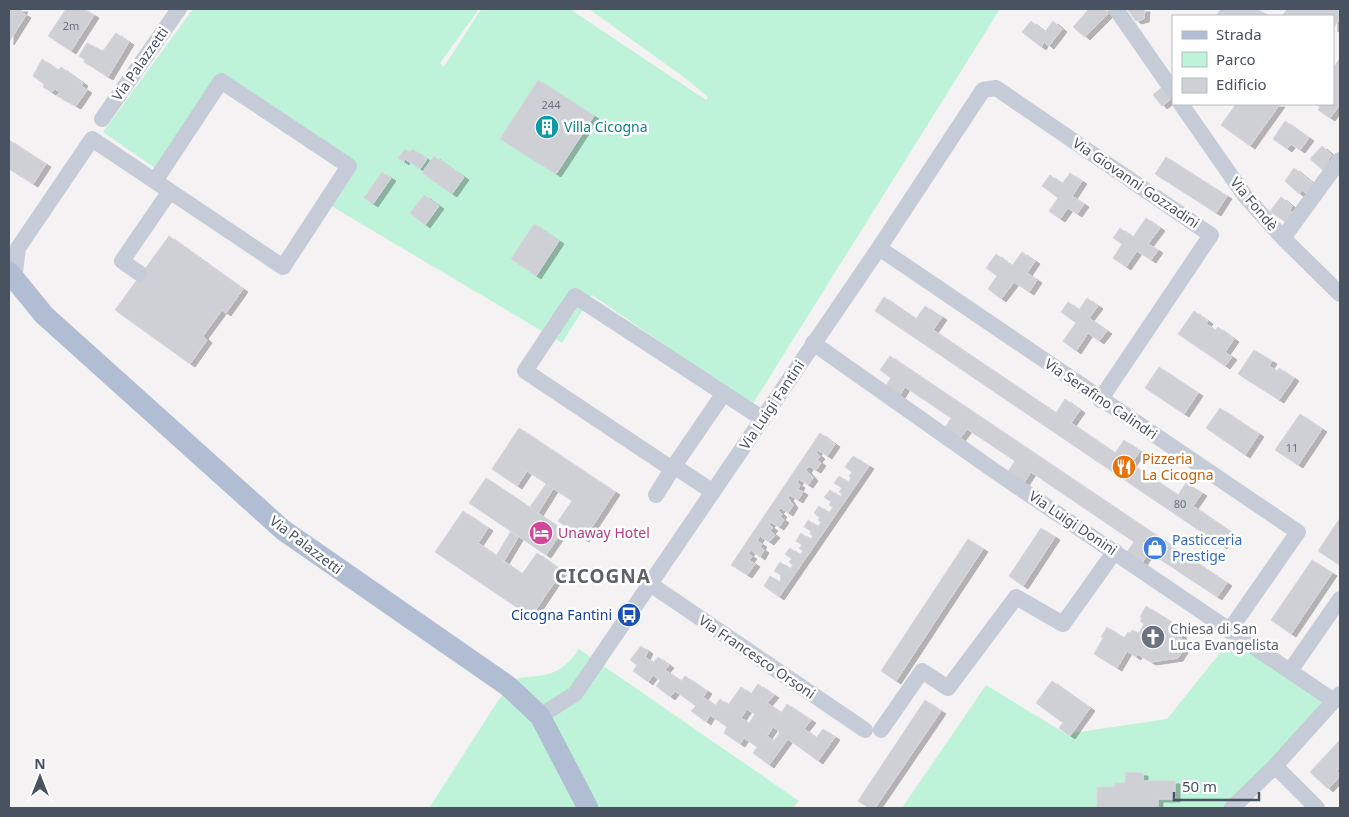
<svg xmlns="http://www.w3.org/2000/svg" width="1349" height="817" font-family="'Noto Sans',sans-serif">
<defs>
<filter id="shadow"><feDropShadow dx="5" dy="3" stdDeviation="0" flood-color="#0004"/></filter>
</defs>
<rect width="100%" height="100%" fill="#f4f2f2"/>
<path fill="#bff3d9" d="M193,9H479L440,63L444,67L481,9H570L706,100L708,97L685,78L589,9H1000L752,405L592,295L562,343L328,204L354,163L219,73L155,168L103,132Z
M1232,638L1333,704L1233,808H902L986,685L1066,734L1167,719Z
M579,649L799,801L793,808H429L500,698L518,678C548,675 560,676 579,649Z"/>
<path fill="#ced0d6" stroke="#d6d7dd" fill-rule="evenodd" filter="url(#shadow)" d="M9,9H23L21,12L26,15L9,42Z
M66,9H84L94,15L71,51L48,36Z
M1089,9H1105L1108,14L1085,37L1073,27Z
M1127,9H1145L1144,19L1136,21Z
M1221,9H1256L1270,16H1216Z
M1287,9H1340V18L1333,29V16H1282Z
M1031,21L1045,32L1053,21L1062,29L1049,46L1044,42L1041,47L1022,32Z
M116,33L129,42L108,77L84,62L85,60L79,56L87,43L103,51Z
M1340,58V104L1330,118L1318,110L1320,107L1316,104H1333V68Z
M42,59L58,70L61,67L83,83L81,86L87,90L76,106L57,96L60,92L55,89L51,92L43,87L44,84L33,76Z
M538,80L594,116L556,174L500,139Z
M1161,88L1170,100L1162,106L1153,95Z
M1236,104H1280L1250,146L1221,125Z
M1285,121L1309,138L1300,150L1291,144L1287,149L1273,139Z
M9,140L46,164L33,184L9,169Z
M1322,146L1332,155L1328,160L1330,162L1323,170L1310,159Z
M405,149L410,152L412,149L427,159L420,169L405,159L404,162L398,158Z
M434,156L464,177L452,194L422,173Z
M1166,157L1227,196L1216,213L1155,174Z
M1294,168L1314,184L1306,193L1302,190L1299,194L1285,181Z
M382,172L391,178L373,204L364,198Z
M1070,173L1082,181L1072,196L1084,204L1077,214L1068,208L1060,219L1049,211L1058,198L1042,186L1050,175L1062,184Z
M424,195L439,206L425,225L410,213Z
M1281,197L1292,206L1290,210L1292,212L1285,222L1270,211Z
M1146,218L1160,228L1148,244L1158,250L1151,260L1137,251L1126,267L1113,258L1122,244L1113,238L1120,228L1133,237Z
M534,224L559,241L536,276L511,259Z
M169,236L243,289L226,313L222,310L203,336L207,340L190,364L115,310Z
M1022,252L1035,261L1027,273L1037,280L1029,292L1014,282L1001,299L988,289L997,276L986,268L996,254L1012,266Z
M884,297L916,319L925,306L942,317L933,330L1056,413L1065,399L1080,410L1071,423L1115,453L1124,440L1140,451L1131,464L1178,495L1186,483L1202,493L1193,506L1231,532L1222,546L875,311Z
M1087,298L1098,306L1089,318L1107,331L1099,341L1088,333L1076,351L1063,341L1076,323L1061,312L1068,302L1079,310Z
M1194,311L1208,321L1206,324L1215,330L1218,327L1234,339L1225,352L1232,357L1225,366L1178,334Z
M1254,350L1272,361L1269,366L1277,371L1279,368L1294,378L1279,400L1238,374Z
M890,356L1227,583L1217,597L1149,552L1141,564L1126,553L1134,542L1031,472L1023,484L1007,473L1015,461L967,429L958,441L943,431L951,418L905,387L897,400L883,390L891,378L880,370Z
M1159,367L1198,393L1184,414L1145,388Z
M1220,408L1259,434L1245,455L1206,428Z
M1300,414L1322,429L1298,465L1275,450Z
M519,428L615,492L584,539L558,521L572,501L527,471L517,486L492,469Z
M820,433L835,444L827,456L818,450L816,453L820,456L817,460L821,463L816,470L809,466L806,470L813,478L808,485L799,479L797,483L800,485L798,489L803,492L798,500L790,495L788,498L793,505L788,513L781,508L778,511L782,514L780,517L784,520L779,527L771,522L769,525L773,528L770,531L775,535L769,542L760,536L757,541L762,544L760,547L764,550L760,557L751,550L748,554L752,556L749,560L755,564L747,575L731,565Z
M853,456L869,466L779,597L764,586L770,576L780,582L781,575L774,571L780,562L790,569L793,565L789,562L792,559L785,554L790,548L800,555L803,551L799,548L802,545L796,541L801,533L810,540L813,536L810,534L811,531L804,527L808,520L818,527L821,522L818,520L820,518L814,513L819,506L829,513L833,507L829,505L831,502L824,497L830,490L840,497L842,494L839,492L842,488L834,483L839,476L848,482L851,478L849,476L852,472L845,467Z
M486,478L563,530L546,555L469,503Z
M546,484L553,489L538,513L530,507Z
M463,511L488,528L478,543L522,574L537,553L562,571L531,617L435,552Z
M1340,518V560L1338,564L1318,551Z
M1041,528L1055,537L1023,586L1009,576Z
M511,531L519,536L504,561L496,556Z
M968,539L983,549L896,681L881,671Z
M1312,560L1332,573L1291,634L1271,620Z
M1146,606L1180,627L1183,650L1178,658L1151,662L1137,654L1136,657L1127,651L1117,668L1094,654L1103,638L1101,637L1107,627L1124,638L1128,632L1130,633L1132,630L1139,633L1144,624L1140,621L1142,618L1140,617Z
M641,646L648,651L645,657L653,663L658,657L669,665L665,670L681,681L685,676L707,691L703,697L715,706L720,699L728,705L741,687L751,694L758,684L774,695L767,703L781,713L787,704L811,720L804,729L816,738L823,729L835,737L818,761L788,739L769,765L753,753L757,747L744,738L740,744L724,733L727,727L710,715L706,722L691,711L696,706L675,691L670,697L656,686L660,681L653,675L648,682L633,671L637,665L630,660ZM747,709L755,714L749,723L741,718ZM773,727L780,732L774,741L767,736Z
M1052,681L1090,708L1070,736L1059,728L1063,723L1036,703Z
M925,700L941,711L875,808H869L858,801Z
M1340,740V769H1336L1340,776L1328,789L1310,772Z
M1126,772L1143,773V781H1175V799H1158V808H1097V787H1115V783H1125Z"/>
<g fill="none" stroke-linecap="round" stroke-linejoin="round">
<path stroke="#c5ccd7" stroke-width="16" d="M1116,9L1173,91
M1181,104L1245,196L1283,238L1340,294
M102,119L179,9
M1283,238L1340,160
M879,248L1298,532L1229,631
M139,273L122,261L170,191
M14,280L18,248L92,139L283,267L349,166L221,81L155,181
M813,343L996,472L1334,701
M674,466L724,393
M672,469L525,371L575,296L763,419
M656,495L674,466L713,492
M650,584L865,730
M1290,671L1340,599
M540,716L575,694L879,248L983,90L996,88L1211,235L1100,400
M881,730L922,671L948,688L1016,597L1063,624L1115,551
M1275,766L1317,808
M1232,808L1275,766L1340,694"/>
<path stroke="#b0bdd2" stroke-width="21" d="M9,272L44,315L283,530L508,686L540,716L588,808"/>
</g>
<defs>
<g id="building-disc" transform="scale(1.25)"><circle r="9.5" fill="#0f9aa8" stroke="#fff"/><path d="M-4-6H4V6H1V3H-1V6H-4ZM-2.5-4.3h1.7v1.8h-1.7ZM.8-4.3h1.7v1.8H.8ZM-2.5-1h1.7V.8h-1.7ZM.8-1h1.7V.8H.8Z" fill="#fff"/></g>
<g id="restaurant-disc" transform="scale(1.25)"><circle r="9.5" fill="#e8710a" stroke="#fff"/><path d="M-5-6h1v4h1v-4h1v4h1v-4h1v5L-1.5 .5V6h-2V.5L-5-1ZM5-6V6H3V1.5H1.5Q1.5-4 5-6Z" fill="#fff"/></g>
<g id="hotel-disc" transform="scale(1.25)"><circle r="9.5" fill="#d1479c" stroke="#fff"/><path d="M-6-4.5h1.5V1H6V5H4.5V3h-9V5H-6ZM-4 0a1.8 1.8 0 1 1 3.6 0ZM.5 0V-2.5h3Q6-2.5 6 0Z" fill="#fff"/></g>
<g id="shop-disc" transform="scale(1.25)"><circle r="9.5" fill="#3f7fe0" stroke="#fff"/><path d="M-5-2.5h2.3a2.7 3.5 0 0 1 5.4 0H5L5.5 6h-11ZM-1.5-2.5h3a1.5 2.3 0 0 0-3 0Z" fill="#fff"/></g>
<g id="bus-disc" transform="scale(1.25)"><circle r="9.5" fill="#1a4fb4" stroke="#fff"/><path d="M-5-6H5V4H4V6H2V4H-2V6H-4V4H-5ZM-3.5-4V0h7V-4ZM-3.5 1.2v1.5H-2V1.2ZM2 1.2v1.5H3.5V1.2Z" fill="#fff"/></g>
<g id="church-disc" transform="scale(1.25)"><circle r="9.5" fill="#6b7280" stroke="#fff"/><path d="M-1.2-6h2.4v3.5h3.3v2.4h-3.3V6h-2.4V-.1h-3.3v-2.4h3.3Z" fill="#fff"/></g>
</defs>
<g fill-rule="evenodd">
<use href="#building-disc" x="547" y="127"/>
<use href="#restaurant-disc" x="1124" y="467"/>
<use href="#hotel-disc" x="541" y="533"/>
<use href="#shop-disc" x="1155" y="548"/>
<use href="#bus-disc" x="629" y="615"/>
<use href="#church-disc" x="1153" y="637"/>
</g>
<g text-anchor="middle" stroke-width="5" stroke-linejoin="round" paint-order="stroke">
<g font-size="11" fill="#6a727e">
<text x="71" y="30">2m</text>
<text x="551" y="109">244</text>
<text x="1292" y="452">11</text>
<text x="1180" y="508">80</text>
</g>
<g font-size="14" fill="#485261" stroke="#fff">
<text transform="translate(140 64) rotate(-55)" y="5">Via Palazzetti</text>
<text transform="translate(1136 183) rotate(34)" y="5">Via Giovanni Gozzadini</text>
<text transform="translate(1254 204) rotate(50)" y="5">Via Fondè</text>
<text transform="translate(1101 399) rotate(34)" y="5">Via Serafino Calindri</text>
<text transform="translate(772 405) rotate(-56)" y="5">Via Luigi Fantini</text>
<text transform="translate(1073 523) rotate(34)" y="5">Via Luigi Donini</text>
<text transform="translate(306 545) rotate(37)" y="5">Via Palazzetti</text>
<text transform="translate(757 657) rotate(34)" y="5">Via Francesco Orsoni</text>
</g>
<g font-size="14" fill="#0d838f" stroke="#fff" text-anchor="start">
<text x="564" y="132">Villa Cicogna</text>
</g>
<g font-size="14" fill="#c56008" stroke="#fff" text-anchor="start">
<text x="1142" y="464">Pizzeria<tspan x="1142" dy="16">La Cicogna</tspan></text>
</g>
<g font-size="14" fill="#b23c85" stroke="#fff" text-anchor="start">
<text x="558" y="538">Unaway Hotel</text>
</g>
<g font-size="14" fill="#366cbe" stroke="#fff" text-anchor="start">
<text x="1172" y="545">Pasticceria<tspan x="1172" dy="16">Prestige</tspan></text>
</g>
<g font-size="14" fill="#164399" stroke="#fff" text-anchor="end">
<text x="612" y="620">Cicogna Fantini</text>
</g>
<g font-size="14" fill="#5b616d" stroke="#fff" text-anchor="start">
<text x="1170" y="634">Chiesa di San<tspan x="1170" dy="16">Luca Evangelista</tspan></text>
</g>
<g font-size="19" font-weight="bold" letter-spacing="1" fill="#5e6167" stroke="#fff">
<text x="603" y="583">CICOGNA</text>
</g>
</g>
<rect width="1349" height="817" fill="none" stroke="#485261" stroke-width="20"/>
<rect x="1172" y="15" width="162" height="90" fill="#ffffff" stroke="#b6bac0"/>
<rect x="1182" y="31" width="25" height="8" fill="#b0bdd2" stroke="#b6bac0"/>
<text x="1216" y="40" font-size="15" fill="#485261">Strada</text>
<rect x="1182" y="52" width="25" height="15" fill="#bff3d9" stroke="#b6bac0"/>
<text x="1216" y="65" font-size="15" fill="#485261">Parco</text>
<rect x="1182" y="78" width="25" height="15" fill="#ced0d6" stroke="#b6bac0"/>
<text x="1216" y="90" font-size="15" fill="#485261">Edificio</text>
<g transform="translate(40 777)" stroke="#ffffff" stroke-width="4" paint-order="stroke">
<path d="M0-4L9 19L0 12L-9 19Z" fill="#485261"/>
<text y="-8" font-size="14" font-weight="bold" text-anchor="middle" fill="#485261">N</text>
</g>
<path d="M1174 792v8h85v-8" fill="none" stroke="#485261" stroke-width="2.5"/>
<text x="1182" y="792" font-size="15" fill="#485261" stroke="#ffffff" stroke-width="4" paint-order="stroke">50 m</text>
</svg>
